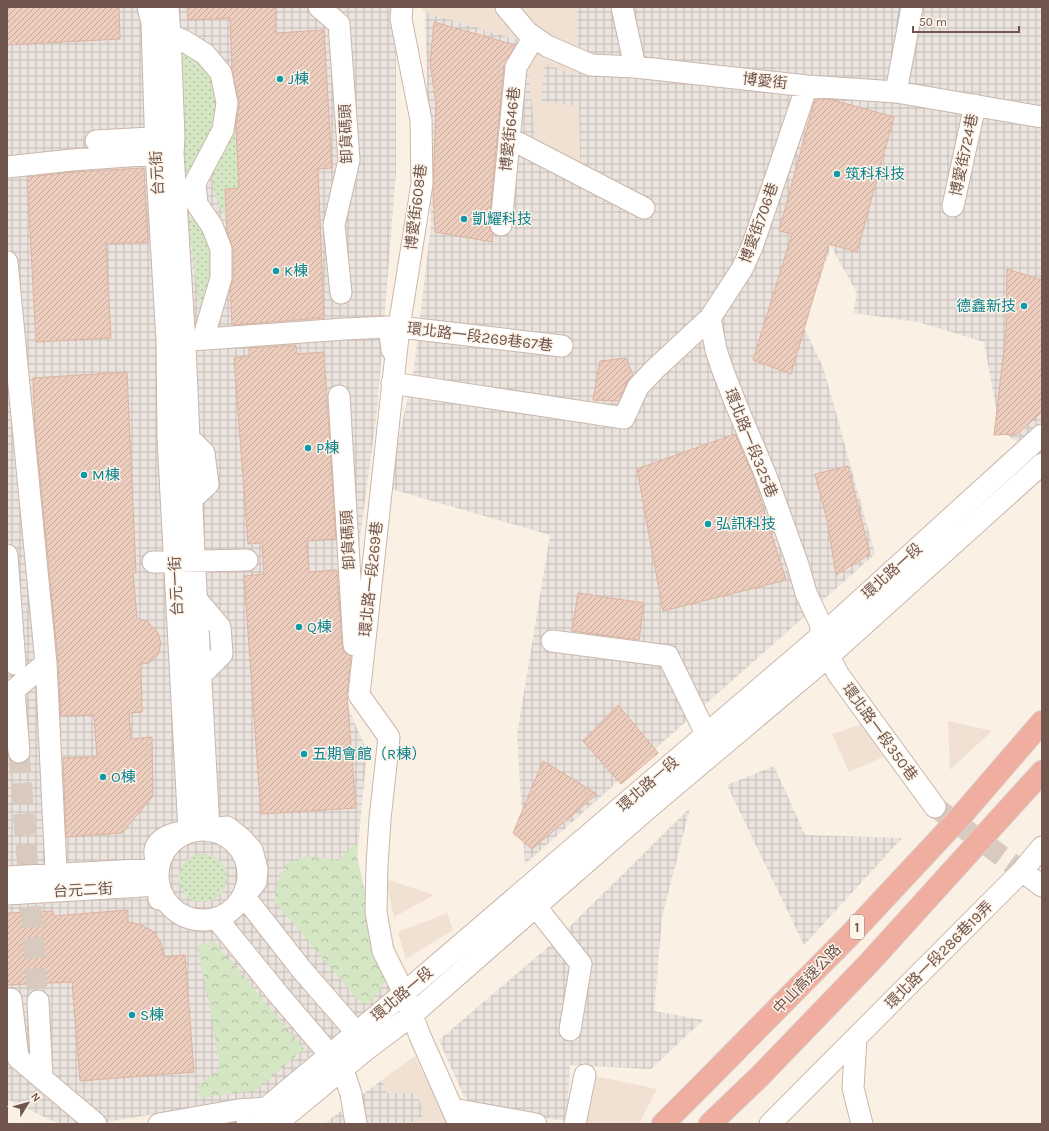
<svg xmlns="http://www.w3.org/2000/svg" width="1049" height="1131" font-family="Karla,'Noto Sans TC',sans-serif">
<defs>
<pattern id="industrial-grid" width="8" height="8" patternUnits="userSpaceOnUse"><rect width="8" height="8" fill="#eae3de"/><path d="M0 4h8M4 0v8" fill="none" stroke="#c2bbb6"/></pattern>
<pattern id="grass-dots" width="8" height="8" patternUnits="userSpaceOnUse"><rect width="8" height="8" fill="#d5e6c4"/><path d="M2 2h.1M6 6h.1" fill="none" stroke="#b1bda1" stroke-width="1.8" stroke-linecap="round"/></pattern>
<pattern id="park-crowns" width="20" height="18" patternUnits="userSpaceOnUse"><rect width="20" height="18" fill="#d5e6c4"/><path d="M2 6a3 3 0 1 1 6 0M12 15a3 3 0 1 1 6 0" fill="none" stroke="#b1bda1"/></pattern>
<pattern id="building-hatch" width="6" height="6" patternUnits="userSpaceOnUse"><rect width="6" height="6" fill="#edcdbe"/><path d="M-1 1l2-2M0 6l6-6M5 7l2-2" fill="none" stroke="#c4a99d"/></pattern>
</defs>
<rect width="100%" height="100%" fill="#faf0e4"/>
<path fill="#f1e1d3" d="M421,7H577L580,163L536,139L525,42L425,12Z
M948,721L992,731L950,770Z
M863,724L883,757L849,772L832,734Z
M385,879L434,895L394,917Z
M447,913L453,930L406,959L398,932Z
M415,1056L448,1124H409L424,1115L387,1093L383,1079Z
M595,1076L657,1089L639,1124H579Z"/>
<path fill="url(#industrial-grid)" d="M7,7H393L396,49V172L377,411L359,545L337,682L367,751L357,857L378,952L400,995L276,1094L94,1124H59L7,1099Z
M577,7H1042V458L1000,430L984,342L918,322L853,313L857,293L831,246L804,327L824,370L875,554L525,864L517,735L550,535L388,488L414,369L431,225L425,12L525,42L536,139L580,163L579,106L541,101L545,64L578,76Z
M774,766L805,835L902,838L804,945L727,785Z
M690,808L662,917L654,1011L703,1020L651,1069L570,1065L567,1121L473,1108L463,1094L439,1040L554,942Z
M383,1079L387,1093H417L424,1115L409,1124H324Z"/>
<path fill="url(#grass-dots)" d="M187,53L202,63L214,81L217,98L218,121L192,172H183L181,56Z
M235,121L239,189H225L226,218C200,173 216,162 235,121Z
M187,214C190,218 196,221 199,225C221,253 210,284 201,315Z
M179 878a24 24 0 1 1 48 0a24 24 0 1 1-48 0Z"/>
<path fill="url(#park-crowns)" d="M358,844L357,857L378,952L390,976L368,1004L357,999L274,901L279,878L286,864L300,858L312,856L338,860L351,847Z
M214,941L304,1049L256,1090L200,1098L197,1086L220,1068L209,1002L197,946Z"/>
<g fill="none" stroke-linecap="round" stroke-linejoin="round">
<path stroke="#a2cfd3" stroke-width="4" d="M898,26L901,7"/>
</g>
<path fill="url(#building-hatch)" stroke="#deb2a0" d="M8,7H119L120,39L7,45Z
M187,7H276V33L324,30L332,168L318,169L324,318L232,325L230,290L233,278V249L227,232L225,189L239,188L236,127L239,104L232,70L230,18L188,20Z
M434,22L515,45L504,66L489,224L490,230L493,233L492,242L435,232L433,190L436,105L430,62Z
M815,99H829L894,117L857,252L829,244L791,374L753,360L792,234L779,231Z
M144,168L148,242L106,244L111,338L36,342L27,177L73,172Z
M1007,269L1042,280V412L1017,434L994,435L1006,331Z
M296,345L297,354L324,352L336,539L307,541L309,572L337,570L342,646L344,652L351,656L347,694L356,808L261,814L244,576L264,574L262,543L248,544L234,358L249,356V348Z
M626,358L633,375L627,382L619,401L593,400L600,361Z
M127,372L136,573H133L137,618L148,622L158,633L161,643L158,655L149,663L141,664L142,712L129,713L131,739L152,737L153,796L122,833L66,837L63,758L97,757L94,715L61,716L58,662L35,426L33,378Z
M735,434L753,475L786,580L663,611L637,469Z
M848,466L870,554L836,575L827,520L815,474Z
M578,593L644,603L639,640L572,631Z
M618,705L658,753L621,784L583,741Z
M543,761L597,794L532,849L513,833Z
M128,910V922L142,925L154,932L161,943L164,957L185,955L194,1072L80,1081L72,982L7,985V913L53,911L54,916Z"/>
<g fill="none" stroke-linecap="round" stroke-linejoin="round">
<path stroke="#d8cabe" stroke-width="21" stroke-dasharray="21 10" stroke-linecap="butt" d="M19,752L38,1001
M935,807L1022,871"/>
<g stroke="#cab7ab" stroke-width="23">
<path id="minor" d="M168,7L170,35L174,137L173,153L185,346L194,554L209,829L227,827L242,839L252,850L257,869L256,882L244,896
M319,7L339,24L349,160L334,225L341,293
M402,7L401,19L421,120L422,184L399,327L359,695L389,737L380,819L377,865L376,912L383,951L404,993L420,1036L459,1124
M506,7L527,32L547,46L591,65L635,67L807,86L896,92L1042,117
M622,7L635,67
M158,37L170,35L184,41L205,54L221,73L227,103L223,130L195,183L197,204L212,226L221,249V278L203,339
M896,92L912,7
M509,138L644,208
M96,141L169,137
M7,167L72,160L170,153
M953,206L975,105
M501,225L516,67L534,37
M7,262L46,663L57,891
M710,318L716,350L723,371L737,407L766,476L798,565L806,593L820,623L822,635L829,656L838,674L935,807
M399,327L562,346
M192,340L345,329L389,327L392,350
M392,383L624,418L638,387L656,368L710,318L742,269L752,247L807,86
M339,396L354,645
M190,439L204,453L208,484L192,499
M7,555L15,664
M153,562L247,560
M197,600L220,627L222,654L201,675
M552,641L668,656L706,734
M19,752L14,690L46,663
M158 875a45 45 0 1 1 90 0a45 45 0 1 1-90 0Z
M1022,871L1042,886
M7,877L158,869C157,864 154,855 155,850C158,836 178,832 189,831L168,438L167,340L156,154L152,23L148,7
M7,894L159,885V899
M244,896L302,970L349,1024L363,1043
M536,907L581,964L570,1030
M217,919L278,994L343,1070L351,1094L356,1124
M7,999H11L18,1058L96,1124
M38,1001L42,1078
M856,1038L853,1088L862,1124
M453,1109L536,1124
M159,1124L238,1110L266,1108L268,1109
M247,1124L404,993L822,635L1042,435
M276,1124L367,1049L412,1015L646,810L829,656L1042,464
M575,1124L585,1075
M770,1124L1022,871L1042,847"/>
</g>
<g stroke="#d7d0cd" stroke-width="24">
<path id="highway" d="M663,1124L704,1083L850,935L961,816L1042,722
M710,1124L760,1076L869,963L1042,772"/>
</g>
<use href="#minor" stroke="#fff" stroke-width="21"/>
<use href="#highway" stroke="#f0aea0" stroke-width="22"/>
</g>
<g fill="#0f9aa8" stroke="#fdf4ea" stroke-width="1.5">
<circle cx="280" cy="79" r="4"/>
<circle cx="837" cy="174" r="4"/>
<circle cx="464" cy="219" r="4"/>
<circle cx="276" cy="271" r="4"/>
<circle cx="1024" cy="306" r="4"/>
<circle cx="308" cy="448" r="4"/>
<circle cx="84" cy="475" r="4"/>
<circle cx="708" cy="524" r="4"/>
<circle cx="299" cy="627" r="4"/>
<circle cx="304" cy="754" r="4"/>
<circle cx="103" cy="777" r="4"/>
<circle cx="132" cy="1015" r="4"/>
</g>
<g text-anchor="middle" stroke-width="3" stroke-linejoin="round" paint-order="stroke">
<rect fill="#fdf4ea" stroke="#9a857b" stroke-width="1" x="850" y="915" width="14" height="24" rx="3"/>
<g font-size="14" font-weight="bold" fill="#70564c">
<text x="857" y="932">1</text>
</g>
<g font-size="15" fill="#0d838f" stroke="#fdf4ea" text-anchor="start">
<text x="288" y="84">J棟</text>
<text x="845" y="179">筑科科技</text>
<text x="472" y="224">凱耀科技</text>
<text x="284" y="276">K棟</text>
<text x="1016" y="311" text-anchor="end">德鑫新技</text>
<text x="316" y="453">P棟</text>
<text x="92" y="480">M棟</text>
<text x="716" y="529">弘訊科技</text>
<text x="307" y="632">Q棟</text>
<text x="312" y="759">五期會館（R棟）</text>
<text x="111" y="782">O棟</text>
<text x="140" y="1020">S棟</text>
</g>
<g font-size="15" fill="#70564c" stroke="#fdf4ea">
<text transform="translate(765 81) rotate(6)" y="5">博愛街</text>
<text transform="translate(510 129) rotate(-84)" y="5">博愛街646巷</text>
<text transform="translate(346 134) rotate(-92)" y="5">卸貨碼頭</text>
<text transform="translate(964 155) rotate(-78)" y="5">博愛街724巷</text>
<text transform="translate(157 173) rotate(-93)" y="5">台元街</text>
<text transform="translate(416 207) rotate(-83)" y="5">博愛街608巷</text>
<text transform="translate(759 223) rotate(-70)" y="5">博愛街706巷</text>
<text transform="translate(480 337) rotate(7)" y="5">環北路一段269巷67巷</text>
<text transform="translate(751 443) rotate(68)" y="5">環北路一段325巷</text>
<text transform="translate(348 540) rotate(-93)" y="5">卸貨碼頭</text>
<text transform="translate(892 571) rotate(-42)" y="5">環北路一段</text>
<text transform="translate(371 579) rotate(-84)" y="5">環北路一段269巷</text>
<text transform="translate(176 586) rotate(-93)" y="5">台元一街</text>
<text transform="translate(880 732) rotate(54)" y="5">環北路一段350巷</text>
<text transform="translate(648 784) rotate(-41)" y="5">環北路一段</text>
<text transform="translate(83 890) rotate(-3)" y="5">台元二街</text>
<text transform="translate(939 955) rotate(-45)" y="5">環北路一段286巷19弄</text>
<text transform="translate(807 979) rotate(-46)" y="5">中山高速公路</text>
<text transform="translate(402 994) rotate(-40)" y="5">環北路一段</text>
</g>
</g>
<rect width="1049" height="1131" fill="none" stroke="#70564c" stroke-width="16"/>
<g transform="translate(28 1103) rotate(53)" stroke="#fdf4ea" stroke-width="3" paint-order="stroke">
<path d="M0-3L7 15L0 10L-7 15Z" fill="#70564c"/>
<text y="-6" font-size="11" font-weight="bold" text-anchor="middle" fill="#70564c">N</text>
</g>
<path d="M913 26v6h106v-6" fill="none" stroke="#70564c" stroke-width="2"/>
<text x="919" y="26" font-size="12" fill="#70564c" stroke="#fdf4ea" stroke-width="3" paint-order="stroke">50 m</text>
</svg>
